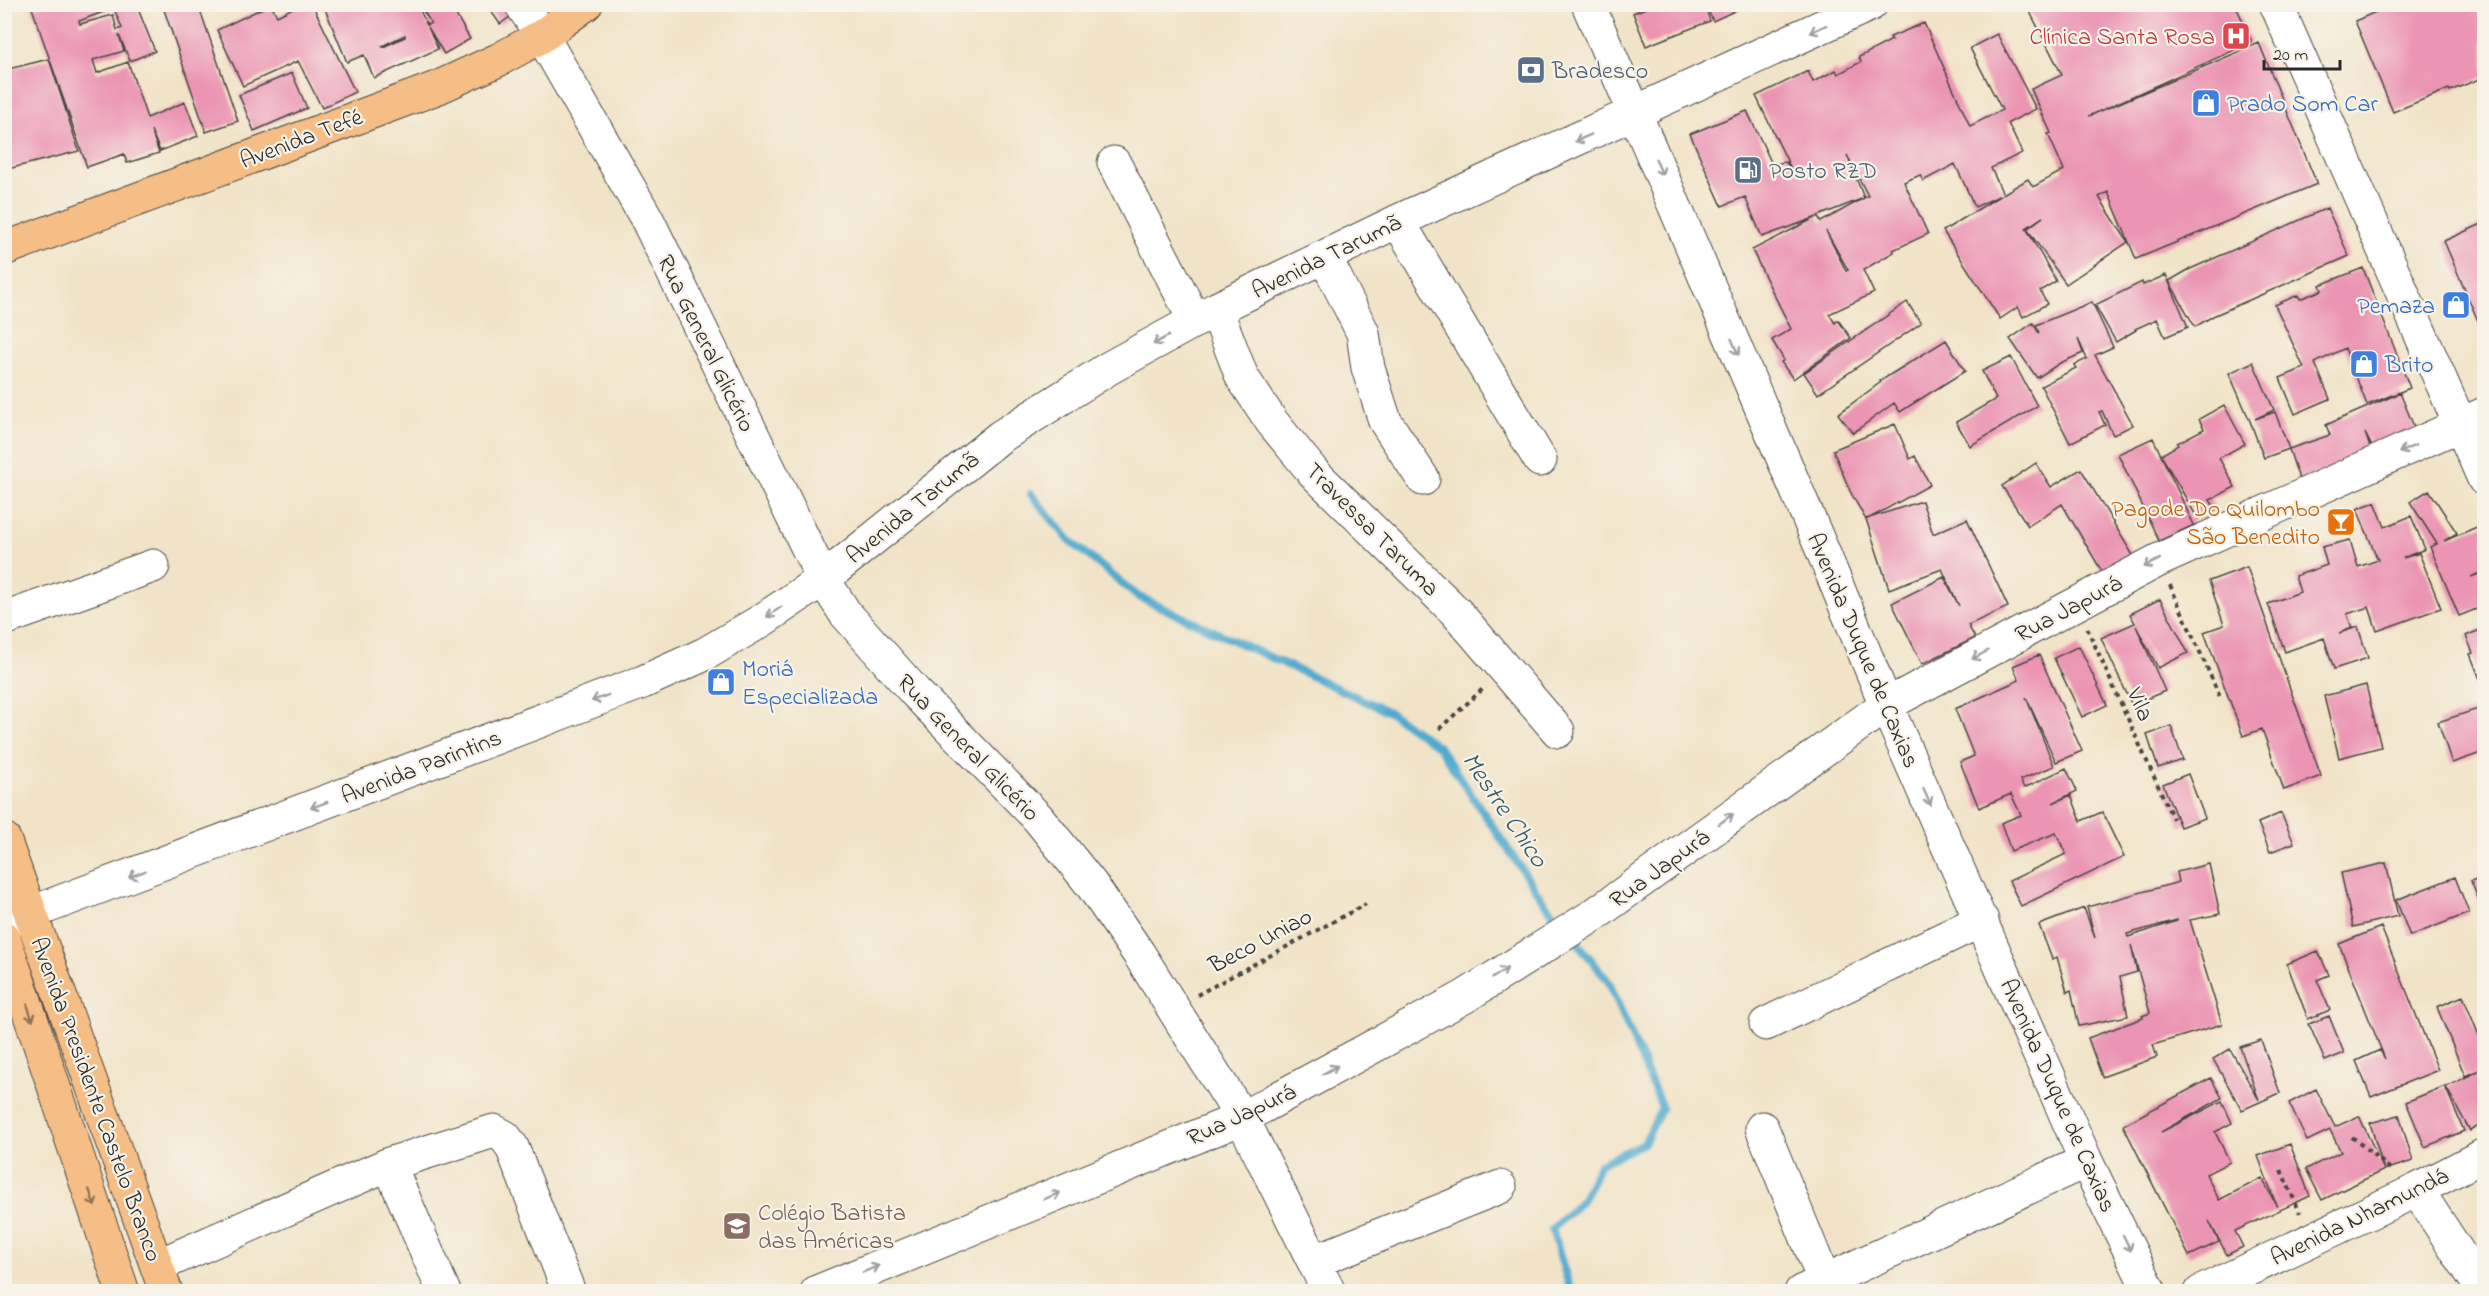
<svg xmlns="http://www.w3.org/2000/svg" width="2489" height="1296" font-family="'Indie Flower',sans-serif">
<rect width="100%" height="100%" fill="#f7f3e8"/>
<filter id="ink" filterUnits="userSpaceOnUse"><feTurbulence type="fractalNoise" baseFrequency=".0167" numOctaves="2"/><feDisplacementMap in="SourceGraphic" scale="12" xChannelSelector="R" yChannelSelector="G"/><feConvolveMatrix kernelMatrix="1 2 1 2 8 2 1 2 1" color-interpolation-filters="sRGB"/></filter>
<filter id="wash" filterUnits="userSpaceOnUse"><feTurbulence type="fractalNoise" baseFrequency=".008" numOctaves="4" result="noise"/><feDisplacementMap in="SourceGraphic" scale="24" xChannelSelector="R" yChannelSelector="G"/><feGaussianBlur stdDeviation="1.35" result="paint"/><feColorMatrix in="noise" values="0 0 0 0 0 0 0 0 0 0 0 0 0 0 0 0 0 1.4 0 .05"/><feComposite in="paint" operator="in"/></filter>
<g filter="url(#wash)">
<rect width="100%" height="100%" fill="#f1e3c7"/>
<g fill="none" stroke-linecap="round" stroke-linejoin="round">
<path stroke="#51abcf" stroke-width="8" d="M1031,494L1069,540L1139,597L1389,712L1439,747L1543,901L1563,926
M1571,1292L1552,1229L1583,1199L1600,1164L1644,1143L1662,1108L1609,982L1573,937"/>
</g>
<g id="blocks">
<path fill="#eb94b3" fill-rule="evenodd" d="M43,4H109L111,9L79,21L80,24L113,15L117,30L122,28L112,4H136L155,51L130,61L119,35L124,51L93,60L97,73L128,62L147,118L185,102L198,136L160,151L151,130L159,153L127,163L124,154L87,167L32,8Z
M162,4H198L238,121L206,132Z
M271,4L277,16L301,4H312L355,92L322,108L298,61L243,86L217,30Z
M335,4H417L427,25L431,23L419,4H457L452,8L470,39L444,54L428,27L438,49L374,78L364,55L347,62L325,9ZM405,35V37L383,47L382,46Z
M486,4H528L500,24Z
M1656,4H1704L1710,21L1646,46L1633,13Z
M1705,4H1749L1713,21Z
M2026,4H2235L2252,42L2089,116L2259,43L2317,184L2136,259L2108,192L2099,197L2128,242L2066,284L2027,229L2043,217L2026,228L2056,281L2040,291L2047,304L2023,317L2018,307L2000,319L1943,231L2001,195L1975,207L1955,164L1923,181L1920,175L1904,182L1928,234L1893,250L1894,252L1863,270L1874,293L1829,314L1835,323L1838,320L1851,338L1793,379L1781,362L1784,360L1772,340L1791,329L1752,250L1817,217L1762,237L1745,197L1722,206L1690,134L1747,111L1772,164L1786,162L1795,177L1756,96L1808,71L1813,82L1836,70L1838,74L1861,62L1859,57L1892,40L1890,37L1924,23L1970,126L2002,110L1970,48L1997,34L2036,109L2008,123L2022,153L1991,168L2003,194L2028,179L2033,187L2064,170L2048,134L2051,133L2031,89L2062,75ZM1847,155L1868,196L1864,198ZM1864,198L1821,222L1818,216ZM1826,231L1848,270L1846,271Z
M2370,4H2392V5L2373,12Z
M2394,4H2484V77L2450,91L2449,89L2393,112L2355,21Z
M49,59L79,151L4,170V70Z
M292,73L307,108L254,131L239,95Z
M4,182L9,196L4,197Z
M2327,208L2349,256L2213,316L2195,327L2169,281L2188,270Z
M2484,223V335L2444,241Z
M2363,268L2410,388L2367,405L2345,348L2315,363L2330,399L2295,414L2280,378L2304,368L2275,305L2298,295L2300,299L2322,290L2320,285Z
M2166,275L2188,327L2165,337L2157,319L2135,329L2136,330L2116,342L2095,305L2142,282L2143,285Z
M1907,302L1921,323L1818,394L1804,373Z
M2092,302L2113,347L2095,355L2133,425L2113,435L2102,411L2099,412L2105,425L2070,443L2041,386L2076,368L2074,365L2087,359L2078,339L2083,353L2060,363L2037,378L2010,339L2033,323L2039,333L2036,325Z
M1946,340L1965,371L1900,412L1894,403L1853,433L1838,414L1881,382L1880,381Z
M2011,357L2037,406L1970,446L1956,422L1996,399L1982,371Z
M2253,362L2274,410L2255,419L2275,412L2289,449L2264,458L2250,421L2229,373Z
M2400,393L2415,429L2372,447L2365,433L2371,450L2301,485L2289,449L2330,435L2326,425Z
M2224,405L2245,444L2219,458L2235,487L2210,500L2216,509L2198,519L2161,455L2178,445L2177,443L2204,429L2199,419Z
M1895,424L1910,459L1915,456L1930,485L1866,520L1850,491L1833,450Z
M2153,438L2194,525L2159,541L2118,454Z
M2036,463L2051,487L2081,469L2134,557L2104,575L2062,504L2028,526L2002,486Z
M2429,490L2457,533L2444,541L2484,524V571L2471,577L2484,572V606L2459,616L2430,547L2437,544L2410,502Z
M1922,501L1933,534L1967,519L2008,607L1968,625L1975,638L1922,664L1892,603L1944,577L1959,606L1942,569L1889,589L1866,519Z
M2375,502L2385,527L2411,516L2425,549L2403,558L2419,553L2441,608L2377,631L2369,607L2347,614L2352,628L2339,633L2358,627L2368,658L2334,669L2324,638L2285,652L2268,604L2300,592L2295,576L2327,565L2322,547L2350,540L2358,567L2378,560L2357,509Z
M2247,567L2321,776L2284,790L2262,729L2243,736L2204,632L2224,625L2209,581Z
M2160,599L2188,653L2158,668L2136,626L2165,691L2132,705L2101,638L2135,623L2130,614Z
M2484,628V677L2480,679L2470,654L2473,653L2466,636Z
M2079,646L2107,705L2082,717L2054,658Z
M2039,655L2082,751L2056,762L2026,697L2054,766L2020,780L2024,788L2066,768L2077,791L2053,803L2071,795L2081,821L2102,812L2124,857L2021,906L2009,881L2066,854L2056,833L2011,851L2001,823L2021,815L2011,794L1979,808L1960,762L1974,756L1955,709L2019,680L2013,666Z
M2366,685L2381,747L2339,758L2324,696Z
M2484,707V752L2452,763L2438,722Z
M2171,726L2183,760L2158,768L2147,735Z
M2188,774L2205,818L2180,827L2163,784Z
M2281,813L2294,843L2270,852L2258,823Z
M2386,863L2398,916L2353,927L2341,873Z
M2209,864L2220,914L2190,920L2222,1024L2153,1045L2157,1057L2102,1077L2088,1038L2143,1018L2142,1016L2150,1013L2131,945L2137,972L2120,977L2128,1016L2079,1026L2071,990L2067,992L2057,957L2052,959L2039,925L2084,908L2095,938L2087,907L2179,882L2177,872ZM2177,920V921L2128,937L2127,934Z
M2484,876V913L2471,881Z
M2455,877L2469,913L2410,936L2396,900Z
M2381,927L2438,1070L2371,1097L2356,1061L2380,1050L2385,1059L2339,944Z
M2318,951L2329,975L2317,980L2330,1010L2308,1019L2287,964Z
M2463,996L2484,1048V1123L2470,1131L2446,1087L2480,1070L2465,1076L2437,1007Z
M2329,1016L2344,1053L2325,1061L2309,1024Z
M2261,1040L2280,1093L2242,1110L2213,1059L2230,1049L2259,1100L2240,1047Z
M2211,1078L2222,1098L2161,1132L2222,1101L2232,1123L2215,1132L2230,1162L2206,1174L2219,1200L2262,1178L2277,1207L2258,1156L2290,1144L2310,1196L2235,1231L2243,1247L2227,1255L2209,1221L2219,1242L2189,1256L2123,1125Z
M2445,1086L2464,1131L2425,1147L2406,1102Z
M2316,1089L2335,1127L2359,1116L2384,1170L2370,1123L2399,1115L2413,1161L2384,1170L2322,1200L2306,1169L2341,1152L2330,1130L2307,1141L2289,1103Z"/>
</g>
</g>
<g filter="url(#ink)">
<use href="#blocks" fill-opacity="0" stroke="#494742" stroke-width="1.5"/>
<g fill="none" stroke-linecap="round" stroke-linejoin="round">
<g stroke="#494742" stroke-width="35">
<path id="minor" d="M521,4L542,36L647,219L823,579L845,613L915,692L1038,818L1091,884L1139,954L1242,1118L1329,1292
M1588,4L1824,554L1886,705L2086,1161L2150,1292
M2276,4L2484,479
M1114,163L1195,321
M1398,221L1540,460
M1325,257L1363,333L1368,368L1385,421L1423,479
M1216,309L1242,377L1272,422L1313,472L1456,612L1558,731
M4,619L153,566
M4,923L643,682L705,654L761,621L823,579L1000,437L1109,368L1216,309L1398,221L1871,4
M1766,1024L1982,920
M1762,1128L1824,1280
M389,1164L444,1292
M2417,1190L2484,1292
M1315,1261L1500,1187
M157,1266L389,1164L494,1131L505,1137L512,1147L569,1292
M817,1292L1242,1118L1464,997L1594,915L1886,705L2159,560L2484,414
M1801,1292L2086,1161
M2201,1292L2417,1190L2484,1155"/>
</g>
<g stroke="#494742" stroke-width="35">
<path id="major" d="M4,249L439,87L498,60L542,36L586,4
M4,839L166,1292
M4,938L123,1292"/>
</g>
<path stroke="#494742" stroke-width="4" stroke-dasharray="4.5 4.5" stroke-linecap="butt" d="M2170,585L2220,697
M2087,628L2173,819
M1439,729L1485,687
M1197,995L1366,904
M2352,1137L2393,1171
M2281,1170L2300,1213"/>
<use href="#minor" stroke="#fff" stroke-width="33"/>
<use href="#major" stroke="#f5be86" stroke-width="33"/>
</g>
<defs><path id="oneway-shaft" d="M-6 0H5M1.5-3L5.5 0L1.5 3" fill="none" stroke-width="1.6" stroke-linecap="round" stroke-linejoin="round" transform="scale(1.5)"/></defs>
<g stroke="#a0a0a0">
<use href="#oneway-shaft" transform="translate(1818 29) rotate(155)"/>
<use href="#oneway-shaft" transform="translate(1583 138) rotate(156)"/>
<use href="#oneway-shaft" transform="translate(1659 167) rotate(67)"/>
<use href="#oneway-shaft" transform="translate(1161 340) rotate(151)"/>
<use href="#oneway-shaft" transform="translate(1735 347) rotate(67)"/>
<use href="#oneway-shaft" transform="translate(2407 449) rotate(156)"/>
<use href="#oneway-shaft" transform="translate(2152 563) rotate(153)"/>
<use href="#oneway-shaft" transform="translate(774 612) rotate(145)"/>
<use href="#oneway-shaft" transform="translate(1980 655) rotate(152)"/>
<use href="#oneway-shaft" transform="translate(600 698) rotate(159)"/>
<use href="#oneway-shaft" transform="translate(1927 797) rotate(66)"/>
<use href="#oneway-shaft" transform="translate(319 805) rotate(159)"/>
<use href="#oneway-shaft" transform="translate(1726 819) rotate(-36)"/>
<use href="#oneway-shaft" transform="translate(137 874) rotate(159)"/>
<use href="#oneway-shaft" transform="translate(1500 973) rotate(-33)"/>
<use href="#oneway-shaft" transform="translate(1330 1070) rotate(-29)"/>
<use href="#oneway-shaft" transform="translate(1052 1196) rotate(-22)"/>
<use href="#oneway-shaft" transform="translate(2127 1243) rotate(64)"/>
<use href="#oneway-shaft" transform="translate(871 1269) rotate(-22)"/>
</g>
<g stroke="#907458">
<use href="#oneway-shaft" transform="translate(30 1013) rotate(72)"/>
<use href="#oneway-shaft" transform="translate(92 1198) rotate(72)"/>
</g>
</g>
<defs>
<g id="hospital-square" transform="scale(1.5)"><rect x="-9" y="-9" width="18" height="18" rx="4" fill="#e0444e" stroke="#f7f3e8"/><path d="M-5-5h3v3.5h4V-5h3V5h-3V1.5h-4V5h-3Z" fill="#fff"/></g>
<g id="bank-square" transform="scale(1.5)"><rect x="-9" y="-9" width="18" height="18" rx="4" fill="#5c6f8a" stroke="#f7f3e8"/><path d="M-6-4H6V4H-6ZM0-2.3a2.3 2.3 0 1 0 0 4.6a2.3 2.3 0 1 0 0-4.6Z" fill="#fff"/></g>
<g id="shop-square" transform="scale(1.5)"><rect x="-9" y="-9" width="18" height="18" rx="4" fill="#3f7fe0" stroke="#f7f3e8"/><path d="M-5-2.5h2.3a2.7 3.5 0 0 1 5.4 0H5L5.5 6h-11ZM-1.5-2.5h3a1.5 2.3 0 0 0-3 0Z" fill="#fff"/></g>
<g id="fuel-square" transform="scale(1.5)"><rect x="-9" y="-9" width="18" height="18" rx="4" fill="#5c6f8a" stroke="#f7f3e8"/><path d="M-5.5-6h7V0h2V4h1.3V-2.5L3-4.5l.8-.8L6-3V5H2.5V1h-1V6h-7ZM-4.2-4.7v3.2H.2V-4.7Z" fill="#fff"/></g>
<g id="bar-square" transform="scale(1.5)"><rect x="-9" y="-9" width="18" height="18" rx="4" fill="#e8710a" stroke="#f7f3e8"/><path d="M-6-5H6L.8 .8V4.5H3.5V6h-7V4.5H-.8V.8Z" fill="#fff"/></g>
<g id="school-square" transform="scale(1.5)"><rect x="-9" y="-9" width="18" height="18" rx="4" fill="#8d6e63" stroke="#f7f3e8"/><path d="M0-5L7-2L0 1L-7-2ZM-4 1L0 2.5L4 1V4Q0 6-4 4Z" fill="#fff"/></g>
</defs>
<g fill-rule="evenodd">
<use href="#hospital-square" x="2236" y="36"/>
<use href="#bank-square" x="1531" y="70"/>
<use href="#shop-square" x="2206" y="103"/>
<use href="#fuel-square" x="1748" y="170"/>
<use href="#shop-square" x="2456" y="305"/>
<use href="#shop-square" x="2364" y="364"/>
<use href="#bar-square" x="2341" y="522"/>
<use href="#shop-square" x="721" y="682"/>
<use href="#school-square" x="737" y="1226"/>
</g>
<g text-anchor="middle" stroke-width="4.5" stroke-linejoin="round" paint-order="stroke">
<g font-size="24" fill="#be3a42" stroke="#f7f3e8" text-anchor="end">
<text x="2215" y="44">Clínica Santa Rosa</text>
</g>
<g font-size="24" fill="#4e5e75" stroke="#f7f3e8" text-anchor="start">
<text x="1552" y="78">Bradesco</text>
<text x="1769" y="178">Posto RZD</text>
</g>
<g font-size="24" fill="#366cbe" stroke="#f7f3e8" text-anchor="start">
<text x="2227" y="111">Prado Som Car</text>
<text x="2435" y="313" text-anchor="end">Pemaza</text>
<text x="2385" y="372">Brito</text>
<text x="742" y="676">Moriá<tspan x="742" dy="28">Especializada</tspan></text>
</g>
<g font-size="24" fill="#2b2b2b" stroke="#f7f3e8">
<text transform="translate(301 138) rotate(-21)" y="8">Avenida Tefé</text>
<text transform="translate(1326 256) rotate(-26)" y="8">Avenida Tarumã</text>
<text transform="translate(707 343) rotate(64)" y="8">Rua General Glicério</text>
<text transform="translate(912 507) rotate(-39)" y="8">Avenida Tarumã</text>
<text transform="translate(1373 529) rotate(45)" y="8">Travessa Taruma</text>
<text transform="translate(2068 608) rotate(-28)" y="8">Rua Japurá</text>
<text transform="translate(1864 650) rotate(67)" y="8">Avenida Duque de Caxias</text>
<text transform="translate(2141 704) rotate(66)" y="8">Vila</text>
<text transform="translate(969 747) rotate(46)" y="8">Rua General Glicério</text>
<text transform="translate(421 766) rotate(-21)" y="8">Avenida Parintins</text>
<text transform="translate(1659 868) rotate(-36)" y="8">Rua Japurá</text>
<text transform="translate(1260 940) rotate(-28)" y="8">Beco Uniao</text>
<text transform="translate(2059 1095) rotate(66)" y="8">Avenida Duque de Caxias</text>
<text transform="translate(97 1099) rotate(70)" y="8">Avenida Presidente Castelo Branco</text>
<text transform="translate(1241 1114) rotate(-25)" y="8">Rua Japurá</text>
<text transform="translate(2359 1216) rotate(-26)" y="8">Avenida Nhamundá</text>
</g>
<g font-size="24" fill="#c56008" stroke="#f7f3e8" text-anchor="end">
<text x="2320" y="516">Pagode Do Quilombo<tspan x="2320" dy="28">São Benedito</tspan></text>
</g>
<g font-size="24" fill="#785e54" stroke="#f7f3e8" text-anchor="start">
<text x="758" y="1220">Colégio Batista<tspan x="758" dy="28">das Américas</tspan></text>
</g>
<g font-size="26" font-style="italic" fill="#385864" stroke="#f7f3e8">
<text transform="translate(1506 809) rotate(56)" y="9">Mestre Chico</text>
</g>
</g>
<rect width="2489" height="1296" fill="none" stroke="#f7f3e8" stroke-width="24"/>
<path d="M2264 60v9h76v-9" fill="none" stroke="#2b2b2b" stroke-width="3"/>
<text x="2273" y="60" font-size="18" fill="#2b2b2b" stroke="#f7f3e8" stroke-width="4.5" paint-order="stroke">20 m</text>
</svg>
